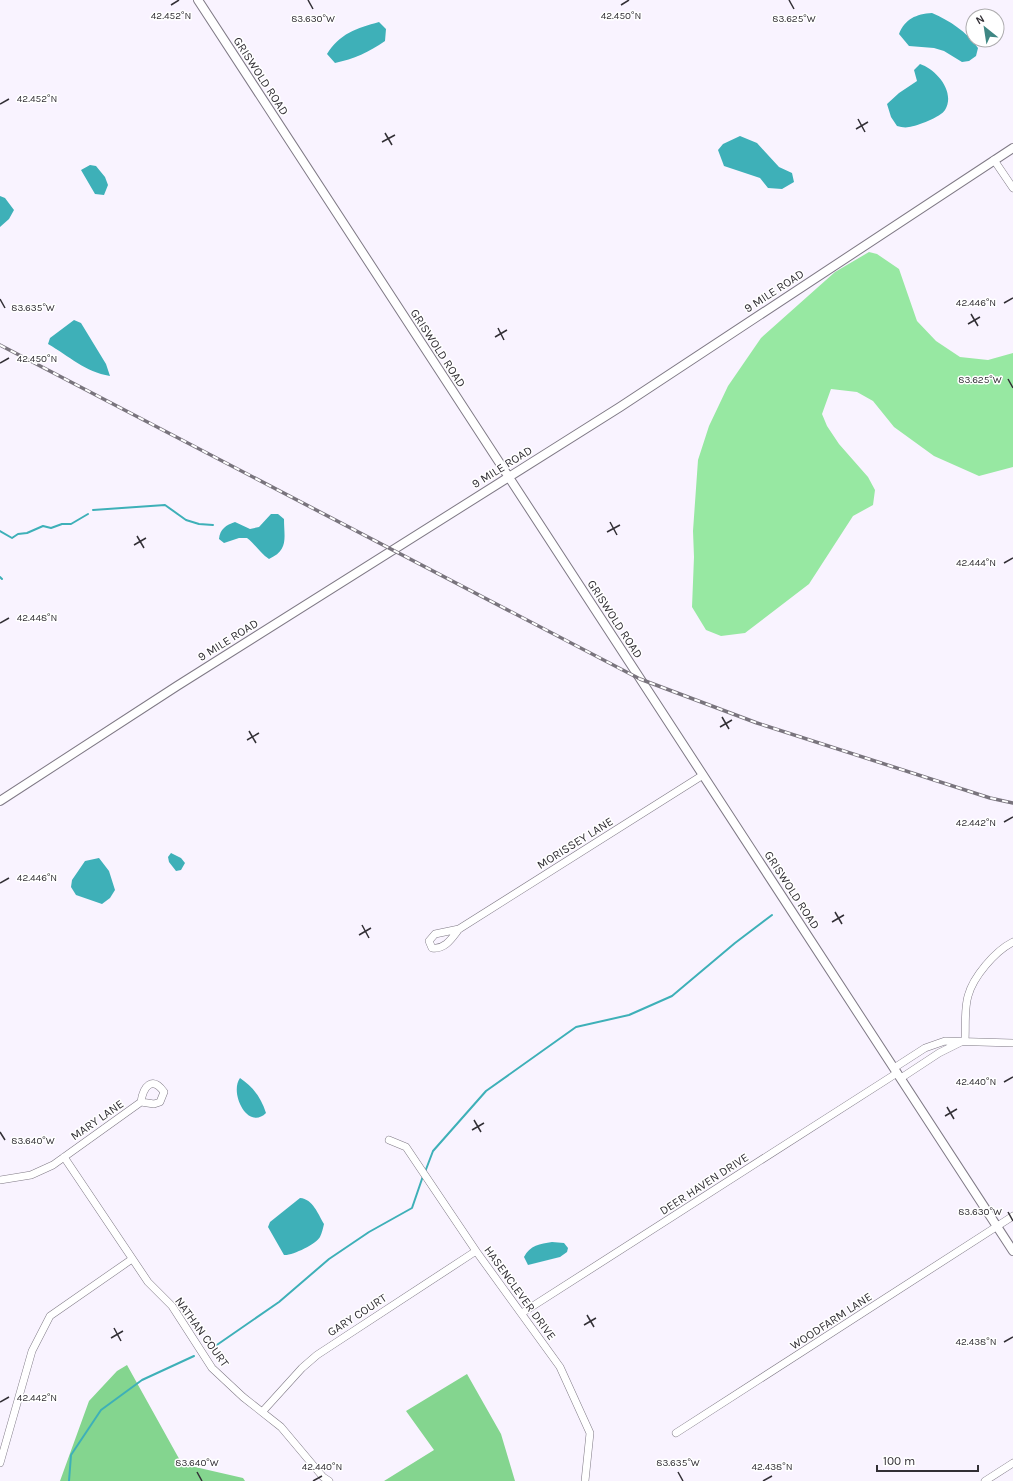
<svg xmlns="http://www.w3.org/2000/svg" width="1013" height="1481" font-family="Karla,sans-serif">
<rect width="100%" height="100%" fill="#f9f3ff"/>
<path fill="#97e8a2" d="M869,252L877,254L899,269L917,321L936,341L960,357L988,360L1013,353V467L979,476L934,456L894,427L873,401L857,392L831,389L822,414L827,426L839,444L868,477L875,490L873,505L853,516L809,584L745,633L721,636L706,630L692,607L694,557L693,531L698,460L709,426L728,386L761,338L835,272Z"/>
<path fill="#84d58f" d="M127,1365L182,1464L243,1478L245,1481H60L89,1401L117,1371Z
M467,1374L501,1434L515,1481H384L434,1450L406,1411Z"/>
<path fill="#3eb0b8" d="M932,13C950,21 966,31 978,48L976,56L969,61L962,62L944,51L934,48L909,46L899,34C905,19 916,14 932,13Z
M379,22L386,29L385,41C369,52 354,59 335,63L327,54C339,34 357,28 379,22Z
M920,64C936,69 956,92 945,110C941,117 917,126 909,127C905,128 901,127 897,126L891,117L887,104L899,93L917,81L914,70Z
M740,136L757,143L779,167L792,173L794,182L782,189L768,188L760,178L724,166L718,150L723,144Z
M90,165L96,166L105,177L108,185L104,195L95,194L81,170Z
M0,196L5,198L14,210L9,219L0,227Z
M74,320L81,323L106,364L110,376C85,372 69,356 48,344L50,338Z
M271,514H278L284,519C284,538 289,550 269,559C260,553 256,545 247,538H239L224,543L219,539C220,529 226,525 235,522L250,529L259,527Z
M171,853L181,858L185,863L181,870L176,871L169,862L168,857Z
M99,858L109,871L115,890L110,898L102,904L76,895L71,887L72,880L85,861Z
M240,1078C253,1087 261,1097 266,1113C248,1131 229,1093 240,1078Z
M300,1198C313,1199 318,1214 324,1224C323,1228 322,1233 320,1237C316,1244 292,1256 284,1255L268,1227L270,1222Z
M552,1242L564,1243L568,1248L567,1252L560,1257L528,1265L524,1257C530,1245 540,1244 552,1242Z"/>
<g fill="none" stroke-linecap="round" stroke-linejoin="round">
<path stroke="#3eb0b8" stroke-width="2" d="M93,510L165,505L186,520L199,524L213,525
M0,531L12,538L18,534L27,533L43,526L51,528L62,524H71L88,514
M0,577L2,579
M425,1172L433,1151L486,1091L576,1027L629,1015L672,996L735,943L772,915
M211,1349L279,1302L329,1259L369,1232L412,1208L423,1176
M69,1481L71,1455L101,1410L142,1380L194,1356"/>
<g stroke="#7f7985" stroke-width="8">
<path id="minor" d="M994,160L1013,188
M459,929L435,934L429,941L432,948C445,950 452,938 459,929L703,775
M965,1040C966,1027 964,1010 968,996C973,977 995,951 1013,942
M894,1068L925,1048L945,1041L1013,1043
M901,1078L939,1053L963,1041
M389,1140L406,1147L476,1251L560,1367L590,1433L585,1481
M64,1157L148,1282L172,1306L212,1368L243,1397L281,1427L323,1477L329,1481
M0,1180L31,1175L53,1165L141,1102L154,1104L160,1102L164,1092C152,1075 143,1087 141,1102
M522,1313L897,1073
M263,1411L302,1368L317,1355L476,1251
M676,1433L1013,1216
M0,1463L32,1351L50,1316L132,1259
M985,1481L1013,1463"/>
</g>
<g stroke="#7f7985" stroke-width="10">
<path id="tertiary" d="M198,0L1013,1251
M0,801L177,686L620,407L1013,148"/>
</g>
<use href="#minor" stroke="#fff" stroke-width="7"/>
<use href="#tertiary" stroke="#fff" stroke-width="8"/>
<g stroke="#79747d" stroke-width="3.5">
<path id="rail" d="M0,345L640,679L757,723L990,798L1013,803"/>
</g>
<use href="#rail" stroke="#fff" stroke-width="2" stroke-dasharray="6" stroke-linecap="butt"/>
</g>
<path fill="none" stroke="#322f35" stroke-width="1.5" d="M308,0L313,9M789,0L794,9M171,5L179,0M621,5L629,0M0,104L9,99M858,119L865,132M856,129L868,122M385,133L392,145M382,142L395,135M0,299L5,308M1004,303L1013,298M971,314L978,326M968,324L980,317M498,328L504,340M495,337L507,330M0,363L9,358M1008,379L1013,388M610,522L617,535M607,532L620,525M137,536L144,548M134,545L146,538M1004,563L1013,558M0,623L9,618M722,717L729,729M720,727L732,720M249,731L256,743M247,740L259,733M1004,822L1013,817M0,883L9,878M835,912L842,924M832,922L844,915M362,925L369,938M359,935L371,928M1004,1082L1013,1077M947,1107L954,1119M945,1116L957,1109M474,1120L481,1132M472,1130L484,1123M0,1132L5,1140M1008,1212L1013,1221M587,1315L594,1327M584,1325L596,1318M114,1328L121,1341M111,1338L123,1331M1004,1342L1013,1337M0,1402L9,1397M197,1472L202,1481M678,1472L683,1481M313,1481L322,1476M763,1481L772,1476"/>
<g text-anchor="middle" stroke-width="3" stroke-linejoin="round" paint-order="stroke">
<g font-size="12" fill="#322f35" stroke="#fff">
<text transform="translate(261 76) rotate(57)" y="4">GRISWOLD ROAD</text>
<text transform="translate(774 291) rotate(-33)" y="4">9 MILE ROAD</text>
<text transform="translate(438 348) rotate(57)" y="4">GRISWOLD ROAD</text>
<text transform="translate(502 467) rotate(-32)" y="4">9 MILE ROAD</text>
<text transform="translate(615 619) rotate(57)" y="4">GRISWOLD ROAD</text>
<text transform="translate(228 640) rotate(-32)" y="4">9 MILE ROAD</text>
<text transform="translate(575 843) rotate(-32)" y="4">MORISSEY LANE</text>
<text transform="translate(792 890) rotate(57)" y="4">GRISWOLD ROAD</text>
<text transform="translate(97 1120) rotate(-35)" y="4">MARY LANE</text>
<text transform="translate(704 1184) rotate(-33)" y="4">DEER HAVEN DRIVE</text>
<text transform="translate(520 1293) rotate(54)" y="4">HASENCLEVER DRIVE</text>
<text transform="translate(357 1315) rotate(-33)" y="4">GARY COURT</text>
<text transform="translate(831 1321) rotate(-33)" y="4">WOODFARM LANE</text>
<text transform="translate(202 1332) rotate(54)" y="4">NATHAN COURT</text>
</g>
</g>
<g font-size="10" text-anchor="middle" fill="#322f35" stroke="#fff" stroke-width="3" stroke-linejoin="round" paint-order="stroke">
<text x="171" y="19">42.452°N</text>
<text x="621" y="19">42.450°N</text>
<text x="313" y="22">83.630°W</text>
<text x="794" y="22">83.625°W</text>
<text x="37" y="102">42.452°N</text>
<text x="976" y="306">42.446°N</text>
<text x="33" y="311">83.635°W</text>
<text x="37" y="362">42.450°N</text>
<text x="980" y="383">83.625°W</text>
<text x="976" y="566">42.444°N</text>
<text x="37" y="621">42.448°N</text>
<text x="976" y="826">42.442°N</text>
<text x="37" y="881">42.446°N</text>
<text x="976" y="1085">42.440°N</text>
<text x="33" y="1144">83.640°W</text>
<text x="980" y="1215">83.630°W</text>
<text x="976" y="1345">42.438°N</text>
<text x="37" y="1401">42.442°N</text>
<text x="197" y="1466">83.640°W</text>
<text x="678" y="1466">83.635°W</text>
<text x="322" y="1470">42.440°N</text>
<text x="772" y="1470">42.438°N</text>
</g>
<g transform="translate(985 28) rotate(330)"><circle r="19" fill="#ffffff" stroke="#adacae"/>
<path d="M0-3L7 15L0 10L-7 15Z" fill="#3f8784"/>
<text y="-6" font-size="11" font-weight="bold" text-anchor="middle" fill="#322f35">N</text>
</g>
<path d="M877 1465v6h101v-6" fill="none" stroke="#322f35" stroke-width="2"/>
<text x="883" y="1465" font-size="12" fill="#322f35" stroke="#ffffff" stroke-width="3" paint-order="stroke">100 m</text>
</svg>
